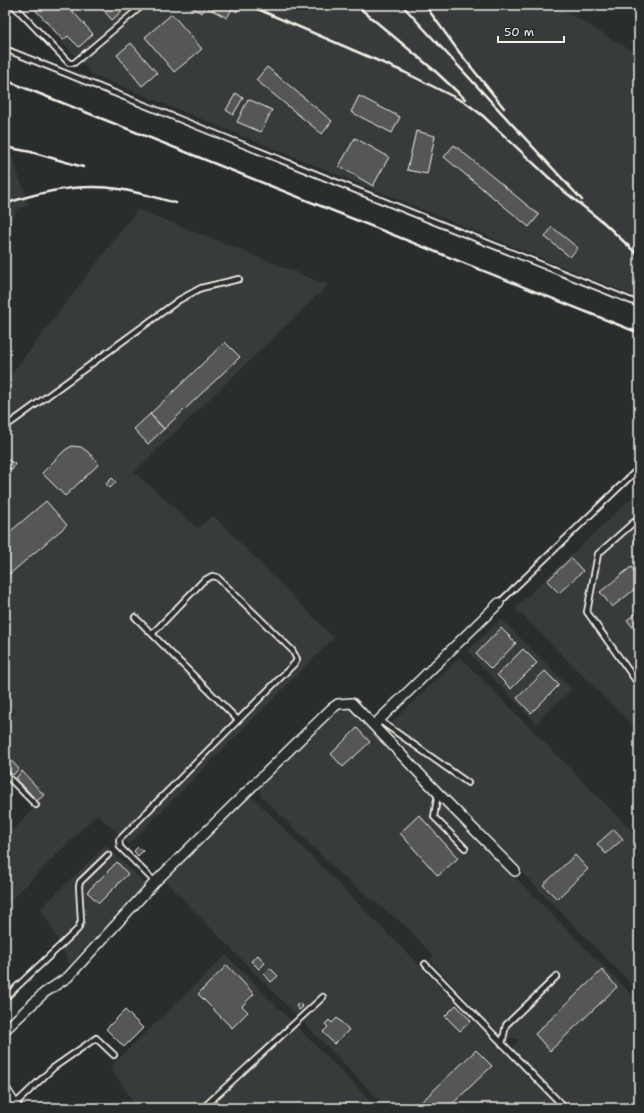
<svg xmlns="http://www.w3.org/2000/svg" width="644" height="1113" font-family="'Shantell Sans',sans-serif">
<rect width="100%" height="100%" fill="#2a2d2e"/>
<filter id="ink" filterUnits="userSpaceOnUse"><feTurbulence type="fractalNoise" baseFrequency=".025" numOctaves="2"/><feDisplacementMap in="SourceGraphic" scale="8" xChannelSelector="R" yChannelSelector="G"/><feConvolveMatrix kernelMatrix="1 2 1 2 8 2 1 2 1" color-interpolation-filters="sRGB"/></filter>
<g filter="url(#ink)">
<path fill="#373a3a" d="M28,5H555L639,55V298L91,74Z
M5,142L7,143L29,204L17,210L5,233Z
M138,209L328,285L134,472L198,528L213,515L334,638L129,844L97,814L5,906V838L34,808L5,780V721L15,711L7,703L5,704V382Z
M639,491V732L515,608Z
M501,619L572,689L536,723L467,651Z
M460,657L639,838V992L383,731Z
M343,708L350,709L515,877L639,1002V1108H570L512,1048L519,1040L498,1034L430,960L433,956L408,928L341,875L260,795V787L337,711Z
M248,797L254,798L560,1108H387L164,880Z
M106,845L147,885L70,964L41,908Z
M226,955L350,1080L376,1108H137L110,1067Z"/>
<path fill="#555756" stroke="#f4f1e8" d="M31,5H67L93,34L79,47L68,36L63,40Z
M99,5H125L126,7L112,20Z
M196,5H240L237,12L232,9L227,18L206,7L202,13L194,9Z
M172,14L202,49L174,72L145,37Z
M131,43L157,73L142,86L117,55Z
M267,67L332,121L322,134L256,80Z
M236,93L243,98L233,115L226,110Z
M359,96L400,117L392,133L351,112Z
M248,99L272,110L261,132L237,122Z
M416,131L435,136L427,174L407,170Z
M355,138L389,157L373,186L339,166Z
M454,145L539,215L529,227L444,157Z
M552,227L578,248L570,257L545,237Z
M225,342L240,357L164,429L150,414Z
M150,414L164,429L148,444L134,429Z
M72,446L81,447L88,452L99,464L65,496L42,473L65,450Z
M5,458L15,464L12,470L5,466Z
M112,478L116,482L110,488L106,484Z
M46,501L67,525L5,578V536Z
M639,538V549L634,542Z
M571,558L583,571L559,593L547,581Z
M631,567L639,576V586L612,607L600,592Z
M639,611V635L627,620Z
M501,628L516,643L491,669L476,654Z
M523,649L537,663L511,689L497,675Z
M545,671L559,685L531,713L517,698Z
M357,728L370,742L343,767L331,754Z
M5,754L19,769L13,775L5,767Z
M22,771L44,795L37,801L16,778Z
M419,815L458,858L438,876L400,833Z
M614,829L623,839L606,854L597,844Z
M138,847L143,851L138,856L134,851Z
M575,855L588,869L557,899L543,885Z
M117,862L128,874L99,903L87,892Z
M258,955L265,963L259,969L251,961Z
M227,965L254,994L242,1006L248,1012L232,1028L198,994Z
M270,968L278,976L271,982L264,974Z
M602,970L617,987L550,1051L535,1034Z
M299,1003L303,1007L299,1010L296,1006Z
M456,1005L471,1021L460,1031L445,1016Z
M125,1010L143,1028L124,1047L106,1029Z
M337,1018L349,1030L334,1044L323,1032L328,1027L325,1024L329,1020L332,1023Z
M476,1050L492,1066L448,1108H415Z"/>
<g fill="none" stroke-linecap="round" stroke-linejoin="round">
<g stroke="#f4f1e8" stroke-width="8">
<path id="service" d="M13,5L69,63H74L143,5
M5,49L639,304
M5,427L179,300L201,288L239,279
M639,521L634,522L598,554L587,612L639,685
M499,603L639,468
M135,617L238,720
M152,634L203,581L212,576L217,577L292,650L297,659L295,663L119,840L120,847L155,882
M379,720L468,783
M5,774L36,805
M438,793L434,817L465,848
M425,964L565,1108
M5,998L78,929L81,921L79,886L80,882L108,855
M502,1044L506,1025L557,976
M14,1105L53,1068L96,1038L114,1055
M203,1108L323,997"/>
</g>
<g stroke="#f4f1e8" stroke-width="12">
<path id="minor" d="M374,725L499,603
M5,1030L44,993L68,977L155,882L331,709L338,704L352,703L438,793L515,871"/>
</g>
<g stroke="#f4f1e8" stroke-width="14">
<path id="tertiary" d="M5,1091L16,1108"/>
</g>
<use href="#service" stroke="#2a2d2e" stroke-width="4.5"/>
<use href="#minor" stroke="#2a2d2e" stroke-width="9"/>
<use href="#tertiary" stroke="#2a2d2e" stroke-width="11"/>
<path stroke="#f4f1e8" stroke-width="2.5" d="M248,5L404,72L466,103L482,115L560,188L604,223
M356,5L435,71L465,99
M402,5L582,200
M425,5L459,52L504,108
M5,80L639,333
M5,147L31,152L83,167
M5,204C42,191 80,183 119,189C138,192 157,198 176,203
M601,220L639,256"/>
</g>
</g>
<rect width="644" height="1113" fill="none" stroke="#2a2d2e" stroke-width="20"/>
<rect x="10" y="10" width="624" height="1093" fill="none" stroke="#f4f1e8" stroke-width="1.5" filter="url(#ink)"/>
<path d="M498 36v6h66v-6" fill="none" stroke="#f4f1e8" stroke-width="2"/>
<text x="504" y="36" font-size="12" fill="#f4f1e8" stroke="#2a2d2e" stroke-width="3" paint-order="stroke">50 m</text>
</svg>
